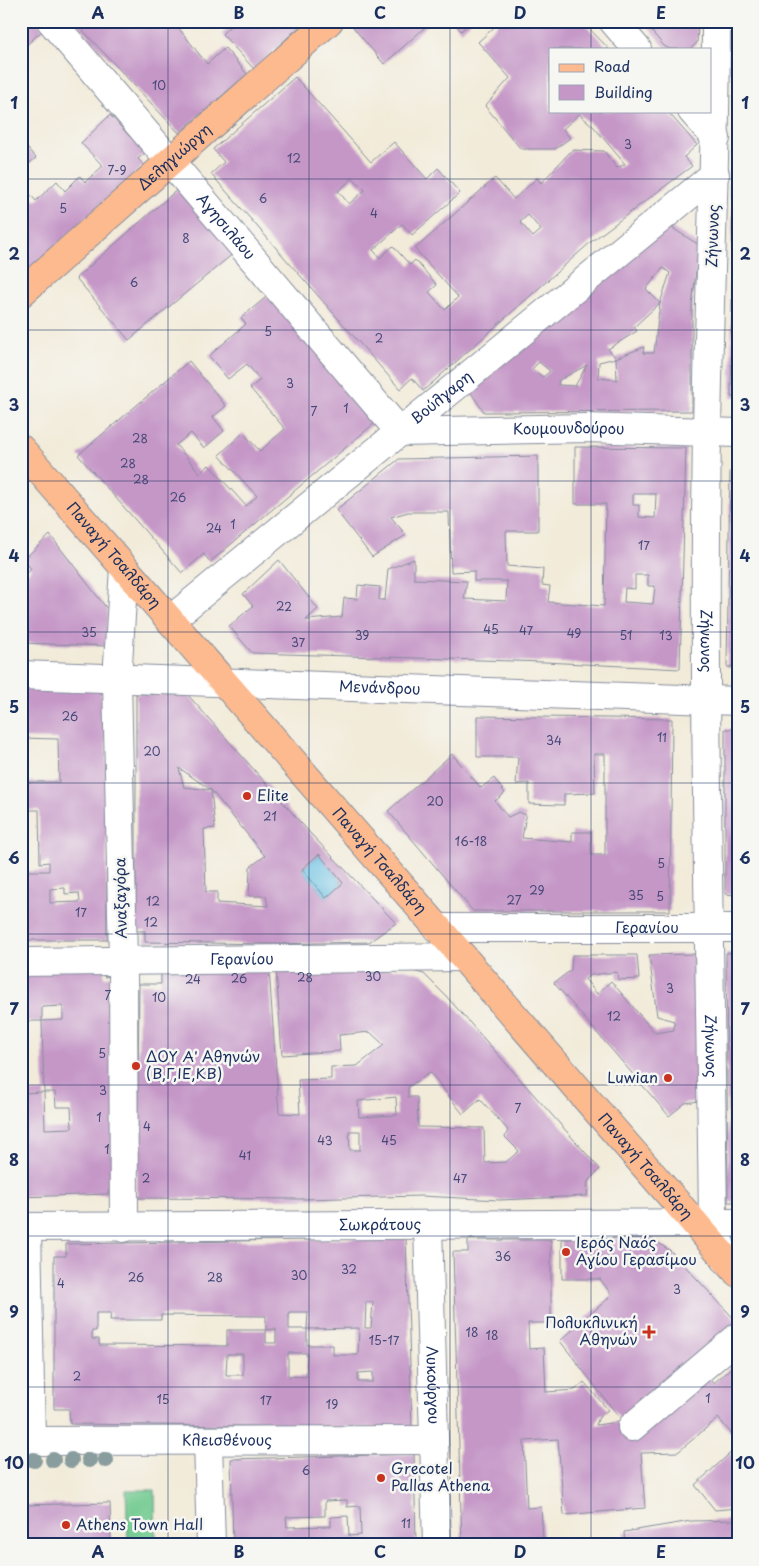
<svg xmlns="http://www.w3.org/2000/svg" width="759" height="1566" font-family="'Playpen Sans',sans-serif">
<rect width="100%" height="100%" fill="#f6f6f2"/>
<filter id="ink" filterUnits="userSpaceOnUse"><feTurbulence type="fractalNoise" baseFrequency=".02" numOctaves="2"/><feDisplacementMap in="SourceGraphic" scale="10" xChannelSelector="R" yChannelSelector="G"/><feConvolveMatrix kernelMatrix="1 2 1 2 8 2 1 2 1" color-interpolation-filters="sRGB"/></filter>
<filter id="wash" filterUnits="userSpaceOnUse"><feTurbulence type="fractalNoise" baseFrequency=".0096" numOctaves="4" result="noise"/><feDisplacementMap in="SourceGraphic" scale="20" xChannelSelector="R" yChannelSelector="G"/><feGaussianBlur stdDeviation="1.12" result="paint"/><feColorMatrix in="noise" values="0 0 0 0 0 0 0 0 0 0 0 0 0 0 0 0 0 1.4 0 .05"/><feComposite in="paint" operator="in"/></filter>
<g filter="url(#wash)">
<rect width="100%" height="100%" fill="#f2ebd9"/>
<path fill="#72ca90" stroke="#467c77" d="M126,1490H155L156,1545H128Z"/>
<path fill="#65bfe3" stroke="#4077a0" d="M319,854L343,883L326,898L302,869Z"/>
<g id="blocks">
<path fill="#c597c7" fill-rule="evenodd" d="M21,21H36L43,30L21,50Z
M74,21H173L207,64L225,48L247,74L179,133Z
M230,21H305L254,69L222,34L232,24Z
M357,21H432L384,64L352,26Z
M452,21H472L461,31Z
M501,21H582L609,49H550V111H667L697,145L684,157L692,166L592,241L423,391L412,378L400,389L211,174L224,162L213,149L295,77L371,162L394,142L427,179L438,168L460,193L412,235L402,224L373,250L380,258L393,246L410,265L415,260L437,285L429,292L445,310L458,297L415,249L495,178L514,199L537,178L541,183L572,150L604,151L617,168L625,164L593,126L579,114L563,129L570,138L555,149H521L485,106L510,78L478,42ZM353,178L365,190L349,204L338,191ZM528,215L541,230L533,237L520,222Z
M643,21H698L697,43L690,49H670L664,46Z
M110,115L145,153L138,159L144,165L21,278V198L28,192L36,201L57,181L65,191L80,176L85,182L103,166L81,143Z
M21,141L36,158L21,170Z
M733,177H738V397H731Z
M179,188L235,252L129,340L76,278Z
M666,224L699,245L692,306V411L484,412L467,387ZM663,268L670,273L660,303L646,289ZM660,303L654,353H643L644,347L616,358L617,380L598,378L599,362L616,358L608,349L637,331L634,327ZM539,362L550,371L543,377L532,369ZM587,365L575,386L558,385L559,380Z
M270,294L376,422L210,562L204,554L182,573L78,455L189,361L226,406L213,417L224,431L204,448L191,433L176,445L200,473L209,465L246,506L257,496L219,455L243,433L260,451L285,429L250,388L260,380L247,364L228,379L209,356L246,324L241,318Z
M575,447L686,448L680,669L545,662L252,653L229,626L253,606L243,594L279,560L318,609L306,620L342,617L344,598L357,599L358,585L380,587L379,600H385L388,569L414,559V579L467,581L464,599L506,601L507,581H474V571L451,572L449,512H408L391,517L406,535L372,557L336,510L399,459L538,456V531H506L507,566L543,569L542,585L550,586L548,602L604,606L606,504H575ZM633,494H656L655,518L639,517V505H633ZM635,575H648V586H655L653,604L624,602L625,588L635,589Z
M730,471H738V667H727Z
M50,535L108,610L106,646L21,643V576L23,578L31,569L24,559Z
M21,687L101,689V695L106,696L107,940H21V871H49V862L40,863L39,810H21V782H59L58,739L21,738ZM65,888V894L79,893L80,902L50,903V889Z
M136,694L188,695L309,832L396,923L369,942L273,944L145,942V931H136ZM179,768L211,790L184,787ZM211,790L265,856L250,867L249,896H266L268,906L217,903V892H206L204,829L215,828ZM319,854L343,883L326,898L302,869Z
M477,716L672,719L670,911H473L388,811L452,754L481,788L494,778L505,793L495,801L508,817L519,812L526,815L522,838L572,842V832H591V855H605V754H594L595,793L564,794V805L529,804V783L516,784L518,757H477Z
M725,729H738V912H735V895L725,894Z
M726,953H738V1202H728Z
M697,954L699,1101L685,1103L669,1116L554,983L571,970L572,955H637L639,979L618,980L617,972L591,975L585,979L597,994L611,981L655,1033L674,1030V1021L657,1016L649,955Z
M104,965V977L114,976L120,1190L108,1191V1194L21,1197V1093L44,1092L45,1129L72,1128L71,1107H56L55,1092H44L42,1021L63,1020V1006L42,1007V1021H21V967Z
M161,968L269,969L279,1113L300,1114L298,1080L331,1079V1067L357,1066L384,1045L370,1032L339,1035L340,1051L282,1055L276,969H404L424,974L446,996L600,1169L588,1181L587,1196L500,1200L421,1196L303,1199L137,1198L139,984H161ZM430,1072L463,1114L480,1099L508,1130L505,1137L519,1151L506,1162L485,1163L484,1128L418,1127L417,1097H408V1087ZM396,1097L397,1115L359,1117L358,1101ZM349,1131H360V1150H350Z
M406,1238L412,1428L70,1424L69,1409H54V1256H66V1244ZM366,1302H373L371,1328H365ZM289,1312H308L307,1329L359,1328L358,1355H333V1345H307V1329H289ZM96,1313H111L110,1320H161V1315L266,1316V1330H227V1346L99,1345V1339H92V1331H96ZM276,1329V1343H266V1330ZM288,1353H307L306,1377L288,1376ZM227,1354H243V1375H226ZM373,1372V1382H358V1373Z
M650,1238L671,1251L738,1323L623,1422L560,1341L612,1295L600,1279H562V1239Z
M468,1240H551V1323H528L529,1349L544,1348L546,1392L575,1390L584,1382L608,1410L599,1417L596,1425L618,1422L630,1437L705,1374L714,1383L733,1366L725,1356L738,1344V1441L718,1418L678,1452L641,1453L645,1508L564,1515L558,1439L524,1441L527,1508L541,1507L543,1539L525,1540V1545H462L453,1252H468Z
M738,1446V1508L715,1510L695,1485Z
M414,1454L416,1545H233L231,1459ZM347,1500V1507L360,1506L361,1535L349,1536L348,1516L331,1517V1526L287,1527L286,1517L325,1516V1501Z
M110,1503L111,1545H21V1505Z
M738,1520V1545H625L624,1532L691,1521Z"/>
</g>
</g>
<g filter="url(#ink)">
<use href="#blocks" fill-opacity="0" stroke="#868d9c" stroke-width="1"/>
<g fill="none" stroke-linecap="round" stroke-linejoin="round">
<g stroke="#868d9c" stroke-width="30">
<g id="minor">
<path id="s1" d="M51,21L400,432L586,428L738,433"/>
<path d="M613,21L637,49"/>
<path id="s2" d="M716,21C716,158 709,295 707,432C703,696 710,960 713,1223L725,1259"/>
<path d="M692,111L716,138"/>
<path id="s3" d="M170,620L715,174"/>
<path id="s4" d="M21,675L738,701"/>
<path id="s5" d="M437,928H738"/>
<path id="s6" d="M21,962L463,957"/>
<path id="s7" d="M428,1225L437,1545"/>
<path id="s8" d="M21,1227L738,1223"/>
<path d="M27,1227L31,1441"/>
<path d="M124,1228L123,960L117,679L124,568"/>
<path d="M632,1427L738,1337"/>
<path id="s9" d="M21,1441L434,1440"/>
<path d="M208,1441L211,1545"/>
</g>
</g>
<g stroke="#868d9c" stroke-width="30">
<g id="major">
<path id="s10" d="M21,293L329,21"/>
<path id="s11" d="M21,449L738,1273"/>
</g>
</g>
<use href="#minor" stroke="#fff" stroke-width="28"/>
<use href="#major" stroke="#fcba8e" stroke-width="28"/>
</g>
<g fill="#8a9d9e">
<circle cx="34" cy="1460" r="8"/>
<circle cx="53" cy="1460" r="8"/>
<circle cx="71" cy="1460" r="8"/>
<circle cx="89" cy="1460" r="8"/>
<circle cx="106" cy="1460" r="8"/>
</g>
</g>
<path fill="none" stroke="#1b2f5e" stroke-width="1" stroke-opacity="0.55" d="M168,21V1545M309,21V1545M450,21V1545M591,21V49M591,111V1545M21,179H738M21,330H738M21,481H738M21,632H738M21,783H738M21,934H738M21,1085H738M21,1236H738M21,1387H738"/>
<g fill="#c8321e" stroke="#f6f6f2" stroke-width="2">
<circle cx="247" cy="796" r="5"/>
<circle cx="136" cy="1066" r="5"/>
<circle cx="668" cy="1078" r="5"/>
<circle cx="566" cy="1252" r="5"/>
<path d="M646.5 1324.5h5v5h5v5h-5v5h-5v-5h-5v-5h5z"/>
<circle cx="381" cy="1478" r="5"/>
<circle cx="66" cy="1525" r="5"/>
</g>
<g text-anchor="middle" stroke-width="5" stroke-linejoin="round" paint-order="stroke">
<g font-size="12" fill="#464978">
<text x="159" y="90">10</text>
<text x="628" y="149">3</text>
<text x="294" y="163">12</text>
<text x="117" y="175">7-9</text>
<text x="263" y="203">6</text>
<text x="63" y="213">5</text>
<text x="374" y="218">4</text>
<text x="186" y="243">8</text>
<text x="134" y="287">6</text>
<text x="268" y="336">5</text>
<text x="379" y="343">2</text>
<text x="290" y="388">3</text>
<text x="346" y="413">1</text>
<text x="314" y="416">7</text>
<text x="140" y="443">28</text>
<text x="128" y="468">28</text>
<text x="141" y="484">28</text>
<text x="178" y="502">26</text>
<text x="233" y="529">1</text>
<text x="214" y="533">24</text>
<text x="644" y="550">17</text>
<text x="284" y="611">22</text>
<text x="491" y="634">45</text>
<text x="526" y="635">47</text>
<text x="89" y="637">35</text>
<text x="574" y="638">49</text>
<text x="362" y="640">39</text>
<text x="626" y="640">51</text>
<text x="666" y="640">13</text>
<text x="298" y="647">37</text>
<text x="70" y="721">26</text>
<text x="662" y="742">11</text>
<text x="554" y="745">34</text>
<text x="152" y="756">20</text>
<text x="435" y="806">20</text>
<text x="270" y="821">21</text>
<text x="471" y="846">16-18</text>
<text x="661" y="868">5</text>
<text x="537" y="895">29</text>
<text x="636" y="900">35</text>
<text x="660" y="901">5</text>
<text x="514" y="905">27</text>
<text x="153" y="906">12</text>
<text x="81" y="917">17</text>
<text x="151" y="927">12</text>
<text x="373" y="981">30</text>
<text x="305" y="982">28</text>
<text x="239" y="983">26</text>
<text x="193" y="984">24</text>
<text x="670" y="993">3</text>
<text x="108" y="1000">7</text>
<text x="159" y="1002">10</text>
<text x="614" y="1021">12</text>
<text x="102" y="1058">5</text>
<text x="103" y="1095">3</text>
<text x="518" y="1113">7</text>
<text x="99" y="1122">1</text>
<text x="147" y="1131">4</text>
<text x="325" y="1145">43</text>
<text x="389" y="1145">45</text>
<text x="107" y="1154">1</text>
<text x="245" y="1160">41</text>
<text x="146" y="1183">2</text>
<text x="460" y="1183">47</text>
<text x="503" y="1261">36</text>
<text x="349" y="1274">32</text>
<text x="299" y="1280">30</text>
<text x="136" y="1282">26</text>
<text x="215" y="1282">28</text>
<text x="61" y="1288">4</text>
<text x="677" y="1294">3</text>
<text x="472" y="1337">18</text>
<text x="492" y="1340">18</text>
<text x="384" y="1345">15-17</text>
<text x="77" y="1381">2</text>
<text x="708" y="1403">1</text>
<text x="163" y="1404">15</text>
<text x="266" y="1405">17</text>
<text x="332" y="1409">19</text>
<text x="306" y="1475">6</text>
<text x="406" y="1528">11</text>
</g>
<g font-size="15" fill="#1b2f5e" stroke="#f6f6f2">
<text dy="5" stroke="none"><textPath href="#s10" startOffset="205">Δεληγιώργη</textPath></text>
<text dy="5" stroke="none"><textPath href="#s1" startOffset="270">Αγησιλάου</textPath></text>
<text transform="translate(713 236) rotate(-88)" y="5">Ζήνωνος</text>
<text dy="5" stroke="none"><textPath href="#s3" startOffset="351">Βούλγαρη</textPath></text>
<text dy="5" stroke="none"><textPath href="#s1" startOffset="708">Κουμουνδούρου</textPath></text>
<text dy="5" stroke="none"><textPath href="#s11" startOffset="141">Παναγή Τσαλδάρη</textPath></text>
<text dy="5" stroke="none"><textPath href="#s2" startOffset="620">Ζήνωνος</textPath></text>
<text dy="5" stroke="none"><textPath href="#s4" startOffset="359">Μενάνδρου</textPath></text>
<text dy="5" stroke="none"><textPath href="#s11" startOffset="546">Παναγή Τσαλδάρη</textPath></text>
<text transform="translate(121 898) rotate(-91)" y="5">Αναξαγόρα</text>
<text dy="5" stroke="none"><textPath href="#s5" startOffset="210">Γερανίου</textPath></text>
<text dy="5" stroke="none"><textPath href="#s6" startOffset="221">Γερανίου</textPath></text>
<text dy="5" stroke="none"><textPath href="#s2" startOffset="1025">Ζήνωνος</textPath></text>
<text dy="5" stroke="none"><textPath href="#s11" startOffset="951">Παναγή Τσαλδάρη</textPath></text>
<text dy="5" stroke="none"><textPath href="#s8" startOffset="359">Σωκράτους</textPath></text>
<text dy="5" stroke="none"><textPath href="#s7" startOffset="160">Λυκούργου</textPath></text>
<text dy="5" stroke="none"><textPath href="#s9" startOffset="206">Κλεισθένους</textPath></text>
</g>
<g font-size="15" fill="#1b2f5e" stroke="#f6f6f2" text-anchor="start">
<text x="257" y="801">Elite</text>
<text x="146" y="1062">ΔΟΥ Α' Αθηνών<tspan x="146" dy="17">(Β,Γ,ΙΕ,ΚΒ)</tspan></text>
<text x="658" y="1083" text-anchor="end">Luwian</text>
<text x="576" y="1248">Ιερός Ναός<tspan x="576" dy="17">Αγίου Γερασίμου</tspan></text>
<text x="638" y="1328" text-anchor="end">Πολυκλινική<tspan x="638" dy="17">Αθηνών</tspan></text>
<text x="391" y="1474">Grecotel<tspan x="391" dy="17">Pallas Athena</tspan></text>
<text x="76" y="1530">Athens Town Hall</text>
</g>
</g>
<rect width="759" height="1566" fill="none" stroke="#f6f6f2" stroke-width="55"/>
<rect x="549" y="48" width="162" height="65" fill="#f6f6f2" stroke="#9ea6b7"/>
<rect x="559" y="64" width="25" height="8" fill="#fcba8e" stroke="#9ea6b7"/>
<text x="594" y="72" font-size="15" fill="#1b2f5e">Road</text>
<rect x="559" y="85" width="25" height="15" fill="#c597c7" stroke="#9ea6b7"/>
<text x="594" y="98" font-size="15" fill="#1b2f5e">Building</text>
<rect x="28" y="28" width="704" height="1510" fill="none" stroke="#1b2f5e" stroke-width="2"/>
<g font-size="16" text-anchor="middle" font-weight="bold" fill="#1b2f5e">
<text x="98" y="19">A</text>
<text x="239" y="19">B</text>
<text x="380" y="19">C</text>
<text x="520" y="19">D</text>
<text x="661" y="19">E</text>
<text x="14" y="109">1</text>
<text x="745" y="109">1</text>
<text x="14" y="260">2</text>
<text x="745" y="260">2</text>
<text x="14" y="411">3</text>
<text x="745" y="411">3</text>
<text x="14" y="562">4</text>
<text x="745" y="562">4</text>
<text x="14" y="713">5</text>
<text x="745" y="713">5</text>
<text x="14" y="864">6</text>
<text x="745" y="864">6</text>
<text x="14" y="1015">7</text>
<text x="745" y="1015">7</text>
<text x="14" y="1166">8</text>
<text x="745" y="1166">8</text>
<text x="14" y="1318">9</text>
<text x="745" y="1318">9</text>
<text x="14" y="1469">10</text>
<text x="745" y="1469">10</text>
<text x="98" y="1558">A</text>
<text x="239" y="1558">B</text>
<text x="380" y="1558">C</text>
<text x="520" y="1558">D</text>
<text x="661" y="1558">E</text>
</g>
</svg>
